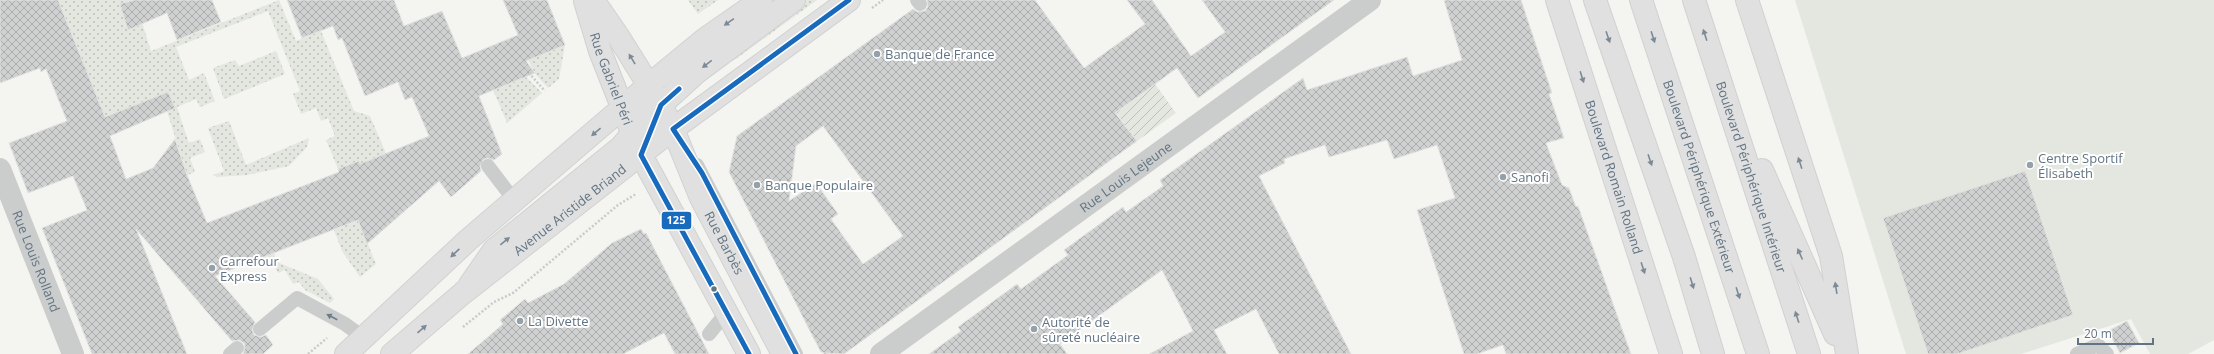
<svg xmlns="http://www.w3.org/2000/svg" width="2214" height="354" font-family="'Open Sans',sans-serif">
<defs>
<pattern id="grass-dots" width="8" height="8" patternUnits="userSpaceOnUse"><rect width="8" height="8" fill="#e3e7df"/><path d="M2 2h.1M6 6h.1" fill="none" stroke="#bbc0ba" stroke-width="1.8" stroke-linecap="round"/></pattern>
<pattern id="garden-furrows" width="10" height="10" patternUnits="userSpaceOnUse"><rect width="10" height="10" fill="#e3e7df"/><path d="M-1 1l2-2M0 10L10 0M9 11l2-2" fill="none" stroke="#bbc0ba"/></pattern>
<pattern id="building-cross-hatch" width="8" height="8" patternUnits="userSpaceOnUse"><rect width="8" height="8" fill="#cfd0d0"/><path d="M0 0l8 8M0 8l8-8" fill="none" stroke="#abadae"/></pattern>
</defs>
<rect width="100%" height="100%" fill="#f4f4f1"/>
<path fill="url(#grass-dots)" d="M55,0H135L151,51L279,0L296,41L321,31L354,111L370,116L388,158L361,166L359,161L338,169L326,140L335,136L328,118L321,121L316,108L301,114L293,94L300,91L268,11L176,47L189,80L204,73L215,101L200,107L196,99L177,107L189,143L200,139L205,152L190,158L195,172L187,175L162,95L105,117L91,82L77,88L64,58L79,51L63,12H60Z
M688,0H718L698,14Z
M806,0H817L733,61L729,56Z
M565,45L559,79L548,88L536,75L528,60Z
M276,51L285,74L224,99L213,68L235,60L239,66Z
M526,77L542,93L507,123L493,90Z
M229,121L246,165L309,138L307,147L289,166L247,175L217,177L213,175L224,171L208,128Z
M358,220L376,264L360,277L342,251L334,230Z
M274,253L277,262L318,279L334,299L330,303L305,290L299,282L293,284L285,270L278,273L274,265L267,268L262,257Z"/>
<path fill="url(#garden-furrows)" d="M1155,84L1176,113L1137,141L1116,113Z"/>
<path fill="#e3e7df" d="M1795,0H2214V340L2188,354H2150L2131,319L2021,354H1906Z"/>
<path fill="url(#building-cross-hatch)" stroke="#e3e3e1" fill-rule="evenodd" d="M0,0H58L105,117L168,92L175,108L110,136L126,179L153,168L175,139L187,175L207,223L339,172L338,169L359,161L360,164L429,136L412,97L405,100L398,82L365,96L342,38L338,40L333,26L302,38L287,0H394L404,26L442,11L462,58L518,35L503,0H547L565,45L526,61L535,73L479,96L502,154L494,160L487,158L483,160L480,167L481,171L451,197L439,181L367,244L358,220L215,276L255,322L252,330L254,335L261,337L266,335L273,345L263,354H243L245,347L244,343L239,340L232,341L136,229L187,354H92L42,228L87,210L73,176L28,193L9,143L67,121L46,69L41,72L40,68L0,83Z
M134,0H212L221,22L177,40L167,13L128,30L120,4Z
M927,0H1035L1084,68L1145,24L1127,0H1152L1191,56L1225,32L1202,0H1334L1198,98L1177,68L1115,113L1137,141L844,354L825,353L821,352L812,335L729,172L737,136L913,9L917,12L925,11L928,7ZM823,126L903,236L863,264L831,219L838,214L816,183L789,201L796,146Z
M1444,0H1521L1552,93L1549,94L1564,138L1546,143L1562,185L1569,188L1576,207L1578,206L1631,354H1506L1503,345L1477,354H1464L1417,210L1455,198L1437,145L1394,159L1387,140L1329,157L1325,145L1284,159L1285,163L1259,176L1351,354H1279L1256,309L1214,330L1227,354H1149L1193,331L1162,270L1060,344L1067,354H929L961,331L958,327L1017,284L1021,289L1068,255L1064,250L1123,207L1126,212L1163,186L1160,180L1303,78L1307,90L1407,57L1413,76L1462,60Z
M2025,171L2073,315L1957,354H1928L1883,218Z
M641,229L644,234L646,233L709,354H675L664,333L623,354H468L503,324L500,320L525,299L528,303L564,284L612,243Z
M2127,321L2139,343L2120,353L2108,331Z"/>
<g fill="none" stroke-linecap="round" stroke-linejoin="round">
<g stroke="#d0d2d1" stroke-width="24">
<g id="secondary">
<path id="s3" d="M593,0L618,36L661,105L673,129L701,198L783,354"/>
<path id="s4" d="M1557,0L1671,354"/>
<path id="s5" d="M585,1L600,51L641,155L749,354"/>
<path d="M641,155L661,105L697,72L794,0"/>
<path d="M469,286L494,250L621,147L632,134L649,85"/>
</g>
</g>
<g stroke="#d1d2d1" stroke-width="24">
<g id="primary">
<path d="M346,354L468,240L649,85L705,39L761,0"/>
<path id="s6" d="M392,354L463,293L673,129L849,0"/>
</g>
</g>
<g stroke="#d0d1d0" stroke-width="24">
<g id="highway">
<path d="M1595,0L1684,257L1713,354"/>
<path id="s7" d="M1641,0L1758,354"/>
<path id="s8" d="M1694,0L1809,354"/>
<path d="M1747,0L1831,256L1847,354"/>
<path d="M1762,170L1835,334"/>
</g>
</g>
<path stroke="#c9caca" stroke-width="2.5" stroke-dasharray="2 2" stroke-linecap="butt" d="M872,8L883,0
M524,62L528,72L545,91
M463,327L494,302L513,293L618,205L636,194
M308,354L327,338
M825,354V353"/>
<path stroke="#cbcdcd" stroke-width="14" d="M917,0L920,4
M697,165L796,354
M488,166L514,200
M260,329L297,298L345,324L364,338
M709,334L726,313
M230,354L237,348
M2077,354L2098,345L2107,354"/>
<g stroke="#cbcdcd" stroke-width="22">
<path id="s1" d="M0,169L73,354"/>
<path id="s2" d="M881,354L1370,0"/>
</g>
<use href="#secondary" stroke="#e0e0e0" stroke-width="22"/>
<use href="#primary" stroke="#e0e0e0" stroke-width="22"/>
<use href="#highway" stroke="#e0e0e0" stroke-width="22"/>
<g stroke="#fff" stroke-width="8">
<path id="bus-1" d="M679,89L661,105L641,155L749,354
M796,354L702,173L673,129L849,0"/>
</g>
<use href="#bus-1" stroke="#186abd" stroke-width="5"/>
</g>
<defs><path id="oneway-solid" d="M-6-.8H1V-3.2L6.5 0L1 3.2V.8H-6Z"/></defs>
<g fill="#7b8a96">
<use href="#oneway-solid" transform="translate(729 22) rotate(145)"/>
<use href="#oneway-solid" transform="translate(1705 35) rotate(-108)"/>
<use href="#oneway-solid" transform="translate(1608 37) rotate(71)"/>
<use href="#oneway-solid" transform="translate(1653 37) rotate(72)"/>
<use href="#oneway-solid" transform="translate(632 59) rotate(-121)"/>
<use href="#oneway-solid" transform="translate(707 64) rotate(142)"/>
<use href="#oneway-solid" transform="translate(1582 77) rotate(72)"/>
<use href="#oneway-solid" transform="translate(596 132) rotate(140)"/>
<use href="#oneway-solid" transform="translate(1650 160) rotate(71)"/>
<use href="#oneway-solid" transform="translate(1800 163) rotate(-108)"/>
<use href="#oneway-solid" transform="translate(505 241) rotate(-39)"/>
<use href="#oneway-solid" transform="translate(455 253) rotate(137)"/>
<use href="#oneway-solid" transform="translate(1800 254) rotate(-114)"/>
<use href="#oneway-solid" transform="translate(1643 268) rotate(72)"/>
<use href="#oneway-solid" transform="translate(1692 283) rotate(73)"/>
<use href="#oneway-solid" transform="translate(1836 288) rotate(-99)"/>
<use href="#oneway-solid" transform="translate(1738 293) rotate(72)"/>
<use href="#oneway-solid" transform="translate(1797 317) rotate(-108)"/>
<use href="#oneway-solid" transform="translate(422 329) rotate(-41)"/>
</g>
<use fill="#6c7d8a" href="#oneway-solid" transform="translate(332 317) rotate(-152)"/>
<g fill="#95a1aa" stroke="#fff" stroke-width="1.5">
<circle cx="877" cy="54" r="4"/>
<circle cx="2030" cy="165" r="4"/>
<circle cx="1503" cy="177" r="4"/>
<circle cx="757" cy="185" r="4"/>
<circle cx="212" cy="268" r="4"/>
<circle cx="520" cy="321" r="4"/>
<circle cx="1034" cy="329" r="4"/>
</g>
<circle fill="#627483" stroke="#fff" stroke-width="1.5" cx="714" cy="289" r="3.5"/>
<g text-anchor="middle" stroke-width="4" stroke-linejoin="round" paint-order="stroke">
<g font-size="13" fill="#627483" stroke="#fff" text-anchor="start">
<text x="885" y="59">Banque de France</text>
<text x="2038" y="163">Centre Sportif<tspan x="2038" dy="15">Élisabeth</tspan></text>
<text x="1511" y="182">Sanofi</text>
<text x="765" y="190">Banque Populaire</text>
<text x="220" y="266">Carrefour<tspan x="220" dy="15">Express</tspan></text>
<text x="528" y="326">La Divette</text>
<text x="1042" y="327">Autorité de<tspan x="1042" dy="15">sûreté nucléaire</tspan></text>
</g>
<g font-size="13" fill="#627483" stroke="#fff">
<text dy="5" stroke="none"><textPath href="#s5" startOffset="82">Rue Gabriel Péri</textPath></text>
<text dy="5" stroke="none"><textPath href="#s2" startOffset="302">Rue Louis Lejeune</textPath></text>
<text dy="5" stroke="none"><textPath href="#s4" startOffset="186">Boulevard Romain Rolland</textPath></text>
<text dy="5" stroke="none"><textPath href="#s7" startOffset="186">Boulevard Périphérique Extérieur</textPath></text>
<text dy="5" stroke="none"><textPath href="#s8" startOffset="186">Boulevard Périphérique Intérieur</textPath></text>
<text dy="5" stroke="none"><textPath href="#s6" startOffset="229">Avenue Aristide Briand</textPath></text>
<text dy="5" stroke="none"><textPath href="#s3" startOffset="277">Rue Barbès</textPath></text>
<text dy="5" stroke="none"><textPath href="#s1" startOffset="99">Rue Louis Rolland</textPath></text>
</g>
</g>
<rect stroke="#fff" stroke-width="1.5" x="661" y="211" width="31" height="19" rx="4" fill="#186abd"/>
<g font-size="11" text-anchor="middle" font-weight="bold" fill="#fff">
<text x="676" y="224">125</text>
</g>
<path d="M2078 338v6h75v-6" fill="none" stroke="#627483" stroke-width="2"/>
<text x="2084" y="338" font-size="12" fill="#627483" stroke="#ffffff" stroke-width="3" paint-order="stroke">20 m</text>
</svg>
